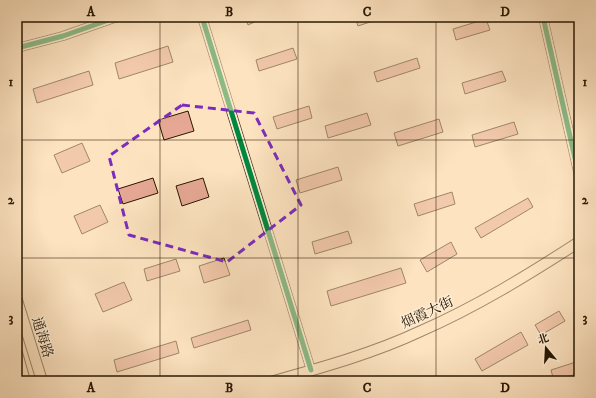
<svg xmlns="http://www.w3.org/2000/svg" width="596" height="398" font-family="'IM FELL DW Pica','Noto Serif SC',serif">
<rect width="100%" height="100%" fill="#fde3c0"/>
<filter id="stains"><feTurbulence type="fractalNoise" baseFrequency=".005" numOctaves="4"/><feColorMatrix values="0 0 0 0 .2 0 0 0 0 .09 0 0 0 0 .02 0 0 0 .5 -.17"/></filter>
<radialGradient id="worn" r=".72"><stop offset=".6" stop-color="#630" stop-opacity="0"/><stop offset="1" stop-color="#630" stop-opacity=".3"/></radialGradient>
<path fill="#e6a895" stroke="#281700" d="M245,17H265L248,25Z
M355,17H382V18L358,26Z
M486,19L490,30L456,40L453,29Z
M168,46L173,62L119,79L115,63Z
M293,48L297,59L259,71L256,60Z
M417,58L420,68L377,82L374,72Z
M89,71L93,85L37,103L33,89Z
M502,71L506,81L465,94L462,83Z
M309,106L312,118L277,129L273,117Z
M188,111L194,131L164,140L158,120Z
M367,113L371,125L328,138L325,126Z
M439,119L443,132L398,146L394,133Z
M514,122L518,134L475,147L472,135Z
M82,143L90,161L62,173L54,155Z
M338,167L342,180L300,193L296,180Z
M153,178L158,193L123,204L118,189Z
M203,178L209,197L182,206L176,186Z
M452,192L455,204L418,216L414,204Z
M528,198L533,207L481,238L475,228Z
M100,205L108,222L82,234L74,216Z
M348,231L352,243L315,254L312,242Z
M451,242L457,254L427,272L420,260Z
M224,258L230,275L204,283L199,266Z
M176,259L180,271L147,281L144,269Z
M401,268L406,283L331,306L327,291Z
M124,282L132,300L103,312L95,294Z
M559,311L565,321L541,335L535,325Z
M248,320L251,330L194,348L191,338Z
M521,332L528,345L482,371L475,359Z
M176,341L179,353L117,372L114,360Z
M579,361V373L554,381L551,370Z"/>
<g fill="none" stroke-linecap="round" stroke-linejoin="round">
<g stroke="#5d4a30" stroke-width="10">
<path id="minor" d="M202,17L311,370
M543,17L579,176
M17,48L63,36L117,17"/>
</g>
<g stroke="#281700" stroke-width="12">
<path id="major" d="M17,300L42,381
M17,353L25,381
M274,381C324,367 374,353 421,331C476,307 528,275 579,242"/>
</g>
<use href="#minor" stroke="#feedd6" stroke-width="8"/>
<use href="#major" stroke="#fde3c0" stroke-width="10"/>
<g stroke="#feedd6" stroke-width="8">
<path id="cycleway" d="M202,17L311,370
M543,17L579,176
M17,48L63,36L117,17"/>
</g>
<use href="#cycleway" stroke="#00873e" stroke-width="5"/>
</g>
<path d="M0 0H596V398H0ZM182,105L254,113L301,205L227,262L129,235L109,156Z" fill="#fde3c0" fill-opacity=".55" fill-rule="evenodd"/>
<path fill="none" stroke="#7b2cbf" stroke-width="3" stroke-dasharray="8 5" stroke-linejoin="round" d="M182,105L254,113L301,205L227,262L129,235L109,156Z"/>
<path fill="none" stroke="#281700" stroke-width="1" stroke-opacity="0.55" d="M160,17V381M298,17V381M436,17V381M17,140H579M17,258H579"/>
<g text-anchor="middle" stroke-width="3" stroke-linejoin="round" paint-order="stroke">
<g font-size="14" fill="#281700" stroke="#feedd6">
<text transform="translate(427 312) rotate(-25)" y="5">烟霞大街</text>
<text transform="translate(43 337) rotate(73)" y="5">通海路</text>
</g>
</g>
<rect width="596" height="398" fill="none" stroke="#fde3c0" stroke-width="44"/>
<g transform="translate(546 348) rotate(342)" stroke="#feedd6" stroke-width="3" paint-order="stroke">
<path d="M0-3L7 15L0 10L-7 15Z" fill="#281700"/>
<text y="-6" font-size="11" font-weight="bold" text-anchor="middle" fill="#281700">北</text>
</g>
<rect x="22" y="22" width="552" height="354" fill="none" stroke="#281700" stroke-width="1.5"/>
<g font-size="13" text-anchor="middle" font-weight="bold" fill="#281700">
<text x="91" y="16">A</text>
<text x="229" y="16">B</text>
<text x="367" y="16">C</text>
<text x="505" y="16">D</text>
<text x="11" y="86">1</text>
<text x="585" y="86">1</text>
<text x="11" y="204">2</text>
<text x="585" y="204">2</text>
<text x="11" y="322">3</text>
<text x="585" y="322">3</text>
<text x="91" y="392">A</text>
<text x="229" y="392">B</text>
<text x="367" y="392">C</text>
<text x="505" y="392">D</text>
</g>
<rect width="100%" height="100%" filter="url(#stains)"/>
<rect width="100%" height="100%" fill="url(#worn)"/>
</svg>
